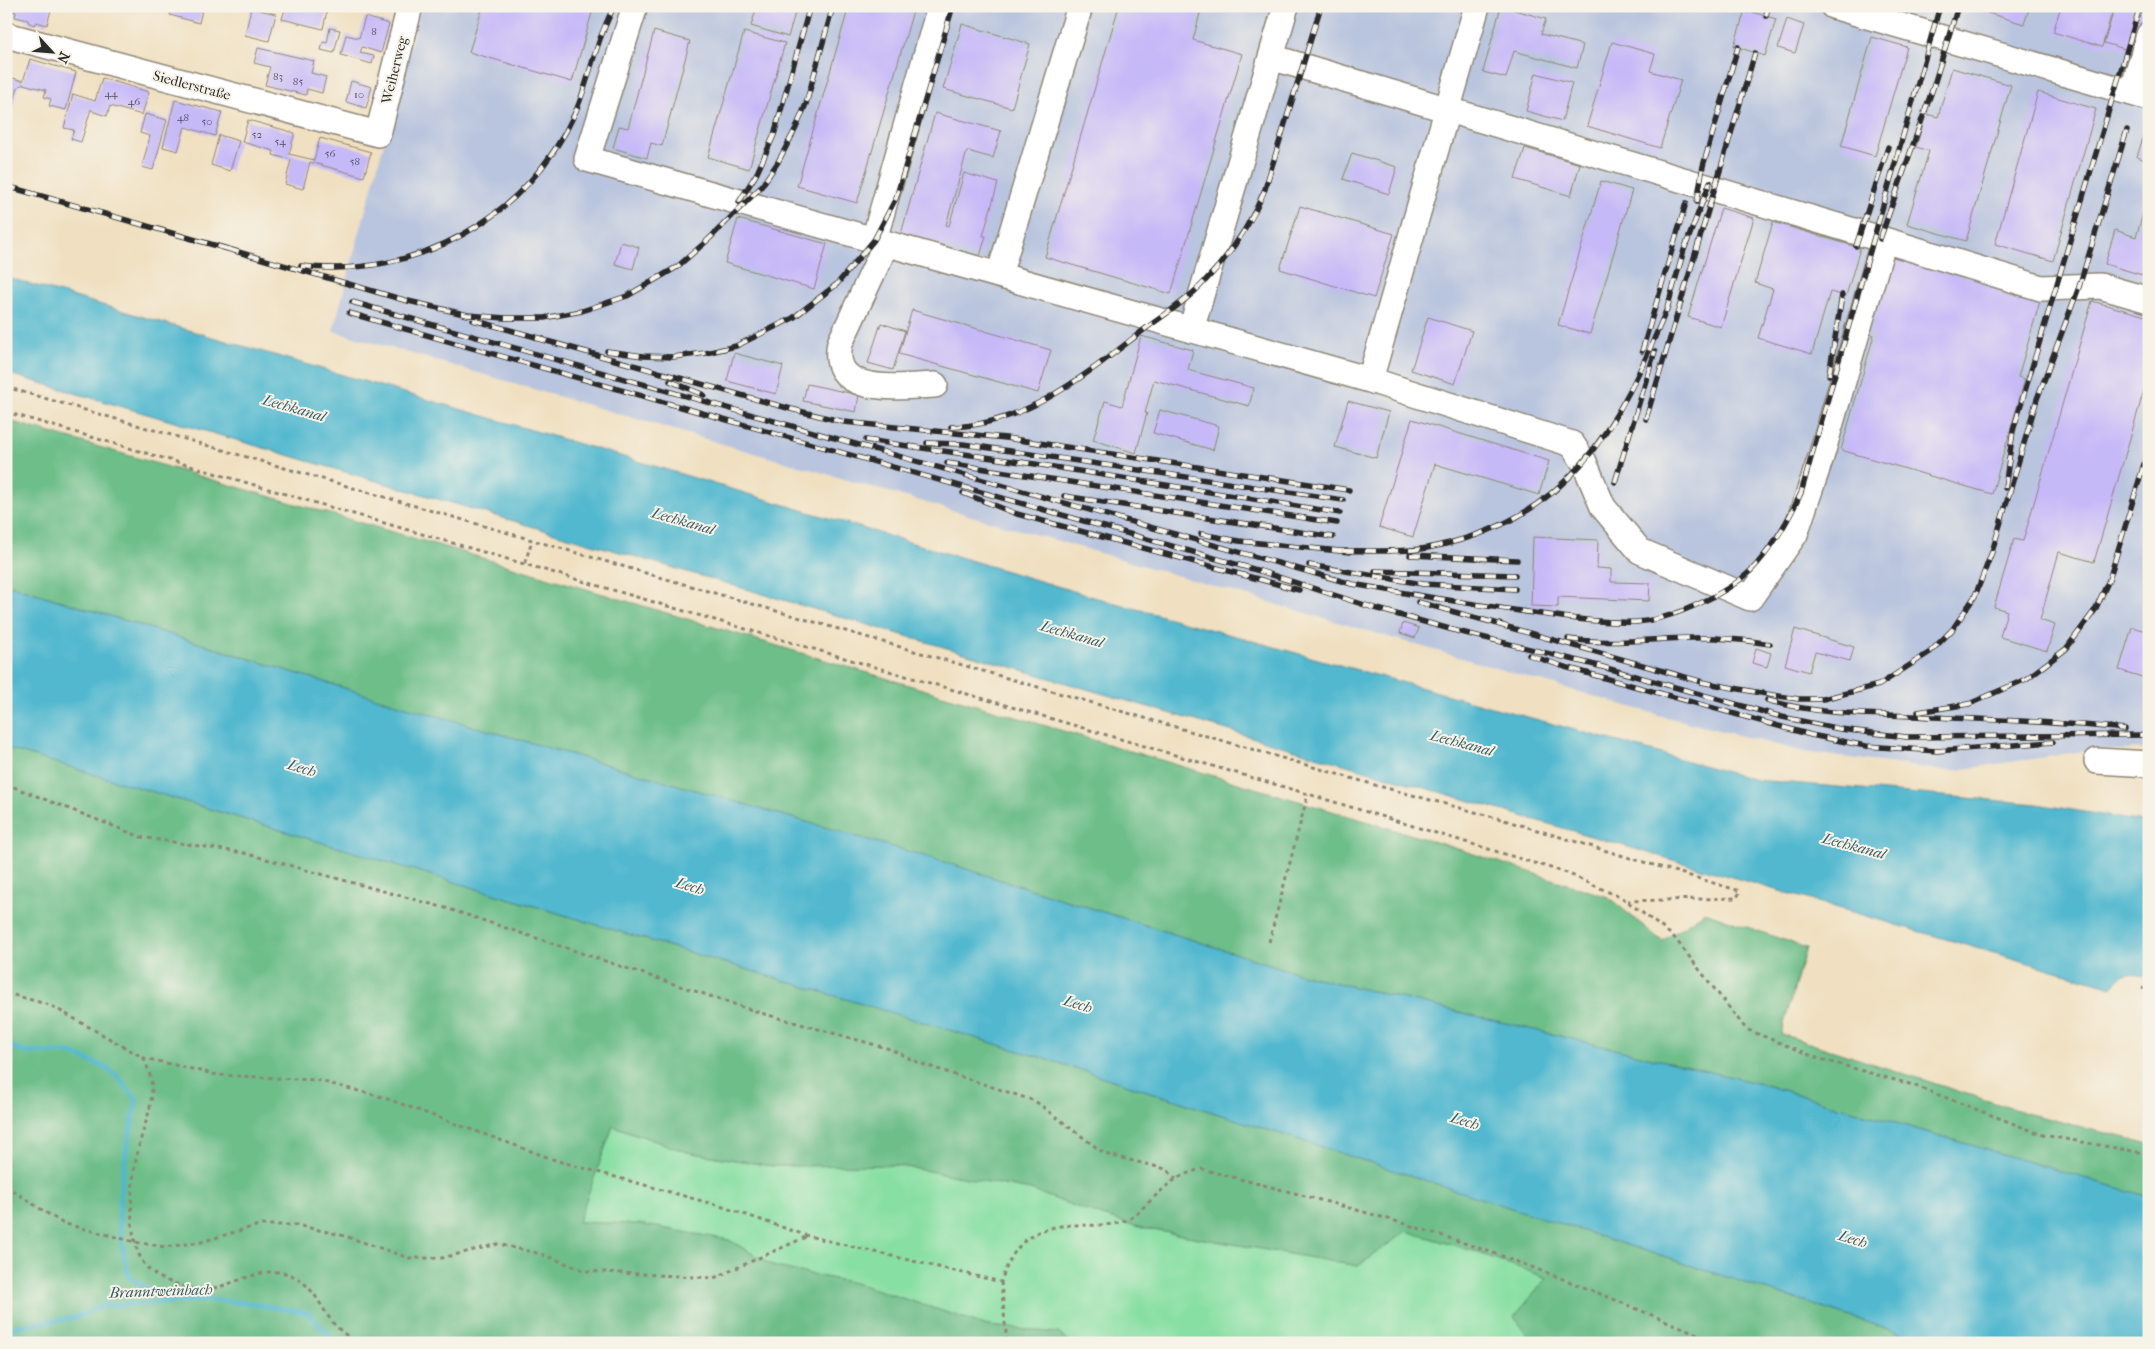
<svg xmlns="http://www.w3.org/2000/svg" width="2155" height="1349" font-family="'IM FELL French Canon',serif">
<rect width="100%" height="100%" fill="#f7f3e8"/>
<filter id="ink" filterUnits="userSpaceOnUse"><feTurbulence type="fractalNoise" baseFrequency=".02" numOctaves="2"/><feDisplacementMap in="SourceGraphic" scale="10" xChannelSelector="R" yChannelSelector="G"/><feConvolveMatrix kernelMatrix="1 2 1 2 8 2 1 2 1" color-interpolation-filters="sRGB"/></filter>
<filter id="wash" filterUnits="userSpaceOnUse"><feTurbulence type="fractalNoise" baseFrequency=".0096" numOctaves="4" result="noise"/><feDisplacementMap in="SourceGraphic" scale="20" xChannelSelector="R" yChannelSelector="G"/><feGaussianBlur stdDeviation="1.12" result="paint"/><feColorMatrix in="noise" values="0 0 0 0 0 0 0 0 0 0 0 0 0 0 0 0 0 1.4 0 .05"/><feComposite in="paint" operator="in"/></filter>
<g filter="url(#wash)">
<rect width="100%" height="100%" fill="#f0e0c1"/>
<path fill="#b9c5de" d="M421,6H2149V749L2085,751L1950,771L1804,752L1662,716L333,331Z"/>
<path fill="#87dfa3" stroke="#598567" d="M613,1126L687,1152L772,1166L895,1165L973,1179L1031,1190L1093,1213L1142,1228L1358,1266L1406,1231L1471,1250L1548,1278L1514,1317L1535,1343H1071L1058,1333L988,1326L859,1284L775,1267L729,1240L639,1224L577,1222Z"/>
<path fill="#6dbe89" stroke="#4c745a" d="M6,420L472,555L1436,842L1608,897L1662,941L1705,912L1806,948L1781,1034L2026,1113L2149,1144V1197L1769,1086L1304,975L928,857L396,704L6,584Z
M6,748L1066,1065L1932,1343H1535L1514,1317L1547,1278L1471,1250L1406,1231L1358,1266L1142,1228L1093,1213L1031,1190L973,1179L895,1165L772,1166L687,1152L613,1126L578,1222L639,1224L729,1240L775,1267L859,1284L988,1326L1058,1333L1071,1343H6Z"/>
<path fill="#51b8cf" stroke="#3e727d" d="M6,277L614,454L1097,598L1756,780L2037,804L2149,823V977C2134,971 2121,972 2112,987C1409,785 708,577 6,373Z
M6,584L396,704L928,857L1304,975L1769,1086L2149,1197V1343H1932L1066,1065L6,748Z"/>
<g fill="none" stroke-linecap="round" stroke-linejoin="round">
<path stroke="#51b8cf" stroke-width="5" d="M6,1044L24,1052L70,1053L105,1067L119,1078L137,1100C128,1142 117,1187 120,1231C121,1246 126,1262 129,1277L169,1303
M6,1330L20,1326L74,1318L102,1306L209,1300L248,1303L308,1313L337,1343"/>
</g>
<g id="blocks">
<path fill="#c6b9f8" d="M6,6H52L47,25L36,22L35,25L29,23L28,20L15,17L16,12L6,9Z
M173,6H203L199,23L170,15Z
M286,6H328L323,29L282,19Z
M483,6H594L572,82L469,52Z
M757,6H797L788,37L751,26Z
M849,6H896L913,11L857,203L797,186Z
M1119,6H1202L1193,40L1242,54L1171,294L1045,257Z
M1501,6L1546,19L1541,34L1583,45L1577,68L1514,51L1506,78L1483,72Z
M1965,6H2030L2024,24Z
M2061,6H2114L2102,47L2053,32Z
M2115,6H2122L2149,14L2138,53L2104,43Z
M251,8L276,14L269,41L245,35Z
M1745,10L1776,19L1765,56L1734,46Z
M365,17L389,24L381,53L362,47L360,53L374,56L372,64L341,55L346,35L359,38Z
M1787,19L1804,25L1795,53L1778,48Z
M962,24L1030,44L1012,108L943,89Z
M330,28L340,30L334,53L321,50L323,42L327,43Z
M654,31L690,41L662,146L651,143L647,158L613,148L619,126L628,128Z
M744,32L785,43L749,169L708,157Z
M1872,37L1907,47L1875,156L1841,146Z
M1612,42L1655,54L1650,71L1681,80L1660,148L1587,126Z
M258,48L314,61L311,73L326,77L322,93L307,89L306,95L265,85L270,67L254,63Z
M30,59L76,72L66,110L49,106L51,99L44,97L46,90L23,84L18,87L9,120L6,119V76L23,81Z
M1952,68L2011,85L1966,241L1907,224L1929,151L1916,147L1926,114L1938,117Z
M1536,73L1572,83L1562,121L1526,111Z
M102,78L149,92L142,115L110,106L107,116L94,112L91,109L81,142L71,139L74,130L64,128L73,94L95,101Z
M351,81L372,87L366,108L346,102Z
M2038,92L2096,109L2053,261L1995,244Z
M175,100L222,112L215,136L185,127L178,151L163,147Z
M935,113L1001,131L993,158L967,151L946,225L949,226L964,173L998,183L983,236H986L980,256L901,234Z
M145,114L167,120L153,170L142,167L150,136L140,133Z
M248,120L295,133L289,154L314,160L320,138L371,152L364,177L310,162L303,189L285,184L291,160L273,155L274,151L242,142Z
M2146,128L2149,129V161L2137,157Z
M219,135L239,141L230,171L211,165Z
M1525,148L1580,164L1571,196L1515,179Z
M1352,153L1397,167L1389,194L1343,179Z
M1601,181L1632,190L1590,334L1558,325Z
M2148,197H2149V277L2105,264L2115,230L2136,237Z
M1300,206L1394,234L1374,298L1280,269Z
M1721,208L1754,218L1721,327L1688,317Z
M738,219L827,244L814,289L725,263Z
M1773,222L1860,248L1846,296L1830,292L1812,354L1758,338L1773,289L1755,283Z
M621,242L639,247L633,269L615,264Z
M1893,256L2041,298L2018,377L2025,379L1992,494L1841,450L1874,335L1870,334Z
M2092,301L2149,317V373L2094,562L2059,552L2040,620L2055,625L2047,651L2000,637L2007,611L1994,607L2014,539L2023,541Z
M912,310L1051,350L1038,393L899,354Z
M1428,317L1472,331L1455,384L1411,370Z
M881,323L905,331L893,370L868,363Z
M1141,336L1193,350L1188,370L1254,388L1249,406L1154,380L1145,413H1147L1136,453L1093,440L1105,401L1122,406Z
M734,353L783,366L776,394L727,381Z
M807,384L859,395L856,412L803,401Z
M1348,401L1389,412L1376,458L1335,447Z
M1160,410L1219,426L1213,450L1153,433Z
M1412,419L1549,461L1539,495L1435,464L1413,537L1379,527Z
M1533,537L1598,540L1597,568L1611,569V582L1650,583L1649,601L1558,597V607L1531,606Z
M1403,623L1419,628L1415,638L1400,633Z
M2132,627L2149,632V679L2119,670Z
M1795,629L1854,647L1850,661L1815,652L1809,672L1785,665Z
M1756,648L1771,653L1767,667L1752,663Z"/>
</g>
</g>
<g filter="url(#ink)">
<use href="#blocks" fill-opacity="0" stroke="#8e8676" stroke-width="1"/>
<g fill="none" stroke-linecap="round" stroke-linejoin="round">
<g stroke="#8e8676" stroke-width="28">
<path id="minor" d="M635,6L587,159L1370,380
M1477,6L1370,380L1572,444L1584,462L1603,507L1640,551L1750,598L1795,534L1821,457L1884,240L2041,288L2100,286L2149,300
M1833,6L2149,98
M6,35L378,134L410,6
M1271,57L1884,240
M2132,93L2149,35
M874,240L940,6
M886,244L840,343C828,398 902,386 935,385
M999,275L1080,6
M1191,330L1286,6
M2097,761L2149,764"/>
</g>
<path stroke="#8e8676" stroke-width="3" stroke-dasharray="4 4" stroke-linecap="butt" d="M6,387L1375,785L1497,818L1740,891L1737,898L1628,901
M6,412L1308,794L1567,873L1624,899L1673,936L1746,1029L1817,1058L1913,1085L2043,1135L2149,1154
M525,563L532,540
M6,784L141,837L244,853L449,909L761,1013L890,1049L919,1063L1035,1101L1105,1154L1166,1169L1176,1179
M1269,942L1308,794
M2142,988L2149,990
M6,993L50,1005L144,1058L218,1075L316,1080L382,1097L558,1161L720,1206L808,1236L1001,1282C1013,1243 1033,1226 1075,1225C1093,1225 1114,1227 1131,1218C1137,1215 1143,1207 1148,1203C1167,1185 1176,1175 1202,1169C1285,1191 1368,1211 1449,1238C1532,1265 1613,1299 1693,1332L1715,1343
M144,1058C146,1065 150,1072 151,1080C155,1102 144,1125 139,1146C131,1177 125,1239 145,1265C156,1279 173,1283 188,1288C222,1299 264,1255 298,1279C314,1289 320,1305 331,1320C337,1329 348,1336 356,1343
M6,1186L62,1223L135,1242L165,1247L201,1242L259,1225H297L345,1236L409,1258H442L498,1244L541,1254L586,1271L714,1278L808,1236
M1001,1282L1007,1343"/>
<use href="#minor" stroke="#fff" stroke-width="25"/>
<g stroke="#2b2b2b" stroke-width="5.5">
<path id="rail" d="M1748,10L1750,6
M1766,16L1768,6
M6,186L235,251
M739,202L757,173L774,135L810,6
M1697,202L1703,166L1738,47
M1880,239L1933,88L1958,6
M1856,246L1888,147
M228,249L404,300L468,315L505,318H544L582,311L627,296L677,267L709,239L761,187L778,162L796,128L806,104L833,6
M301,266C415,280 527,219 575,113C585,91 590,67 598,45C602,32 608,19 614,6
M352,302L1352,584C1408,594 1464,603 1520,611C1558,616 1598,624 1637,622C1674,619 1733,592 1757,564C1776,542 1789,519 1801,493L1940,6
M1666,312L1684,250L1710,182
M349,313L1260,571L1374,608L1457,631L1599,666L1782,717L1840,729L1906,737L2149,735
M473,320L543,339
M536,338L791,409L844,422L1006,438L1349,490
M607,351L643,356L673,357L706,353L736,346L793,318L837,284L874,240L896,198L953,6
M1642,351L1686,203
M1829,375L1842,295
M670,381L704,395
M1646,419L1755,53
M951,427C1027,425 1088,373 1145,329C1165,314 1188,300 1205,281C1231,254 1251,224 1265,189L1321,6
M866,440L1035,464L1340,513
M927,443L963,444L1343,500
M947,463L1337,523
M1615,482L1655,351
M2005,488L2013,431L2140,6
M963,493L1017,514L1299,590
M1064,496L1333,537
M1201,534L1239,541L1350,552
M1343,551C1369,550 1401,553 1427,548C1570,521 1617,430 1668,306
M1410,555L1517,560
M1309,565L1423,584L1515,589
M1375,571L1515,575
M1418,602L1502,625
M1497,624L1706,683
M1568,639C1618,646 1666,636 1716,638C1734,639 1752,641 1770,644
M1529,655L1565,667L1811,735L1866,746L1937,751L2053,742
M1701,682L1772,695L1799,699H1823L1879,685L1930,652L1952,630L1975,596L1992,552L2037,399L2079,287L2127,130
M1767,700C1814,714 1864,714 1913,716C1984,720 2055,721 2125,729
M1918,712L1969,704L2001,690L2026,679L2066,649L2095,610L2109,580L2147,454"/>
</g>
<use href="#rail" stroke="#f7f3e8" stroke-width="4" stroke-dasharray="11" stroke-linecap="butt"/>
</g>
</g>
<g text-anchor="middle" stroke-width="4" stroke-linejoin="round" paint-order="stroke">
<g font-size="11" fill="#524e5e">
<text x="374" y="35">8</text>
<text x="278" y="80">83</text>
<text x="298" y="85">85</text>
<text x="111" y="97">44</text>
<text x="359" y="98">10</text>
<text x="134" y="105">46</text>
<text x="183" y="121">48</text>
<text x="207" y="125">50</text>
<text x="257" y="138">52</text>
<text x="280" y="145">54</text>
<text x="330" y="157">56</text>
<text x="355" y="165">58</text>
</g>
<g font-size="14" fill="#2b2b2b" stroke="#f7f3e8">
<text transform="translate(394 70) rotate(-76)" y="5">Weiherweg</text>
<text transform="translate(192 85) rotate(15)" y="5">Siedlerstraße</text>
</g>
<g font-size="15" font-style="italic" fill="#385c64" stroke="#f7f3e8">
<text transform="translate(294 408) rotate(16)" y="5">Lechkanal</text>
<text transform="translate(683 521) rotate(16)" y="5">Lechkanal</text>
<text transform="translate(1072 634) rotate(16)" y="5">Lechkanal</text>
<text transform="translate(1462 743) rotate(15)" y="5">Lechkanal</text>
<text transform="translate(302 768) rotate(17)" y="5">Lech</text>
<text transform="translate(1854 846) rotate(15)" y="5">Lechkanal</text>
<text transform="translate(690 886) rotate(17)" y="5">Lech</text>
<text transform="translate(1078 1004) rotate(17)" y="5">Lech</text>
<text transform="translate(1465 1121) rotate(17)" y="5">Lech</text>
<text transform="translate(1853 1239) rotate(17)" y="5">Lech</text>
<text transform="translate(161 1291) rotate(-2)" y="5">Branntweinbach</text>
</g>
</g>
<rect width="2155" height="1349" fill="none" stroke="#f7f3e8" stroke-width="25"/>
<g transform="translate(52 52) rotate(116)" stroke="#f7f3e8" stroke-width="4" paint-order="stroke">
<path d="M0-4L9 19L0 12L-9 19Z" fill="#2b2b2b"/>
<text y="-8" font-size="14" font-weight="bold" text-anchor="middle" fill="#2b2b2b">N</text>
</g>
</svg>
